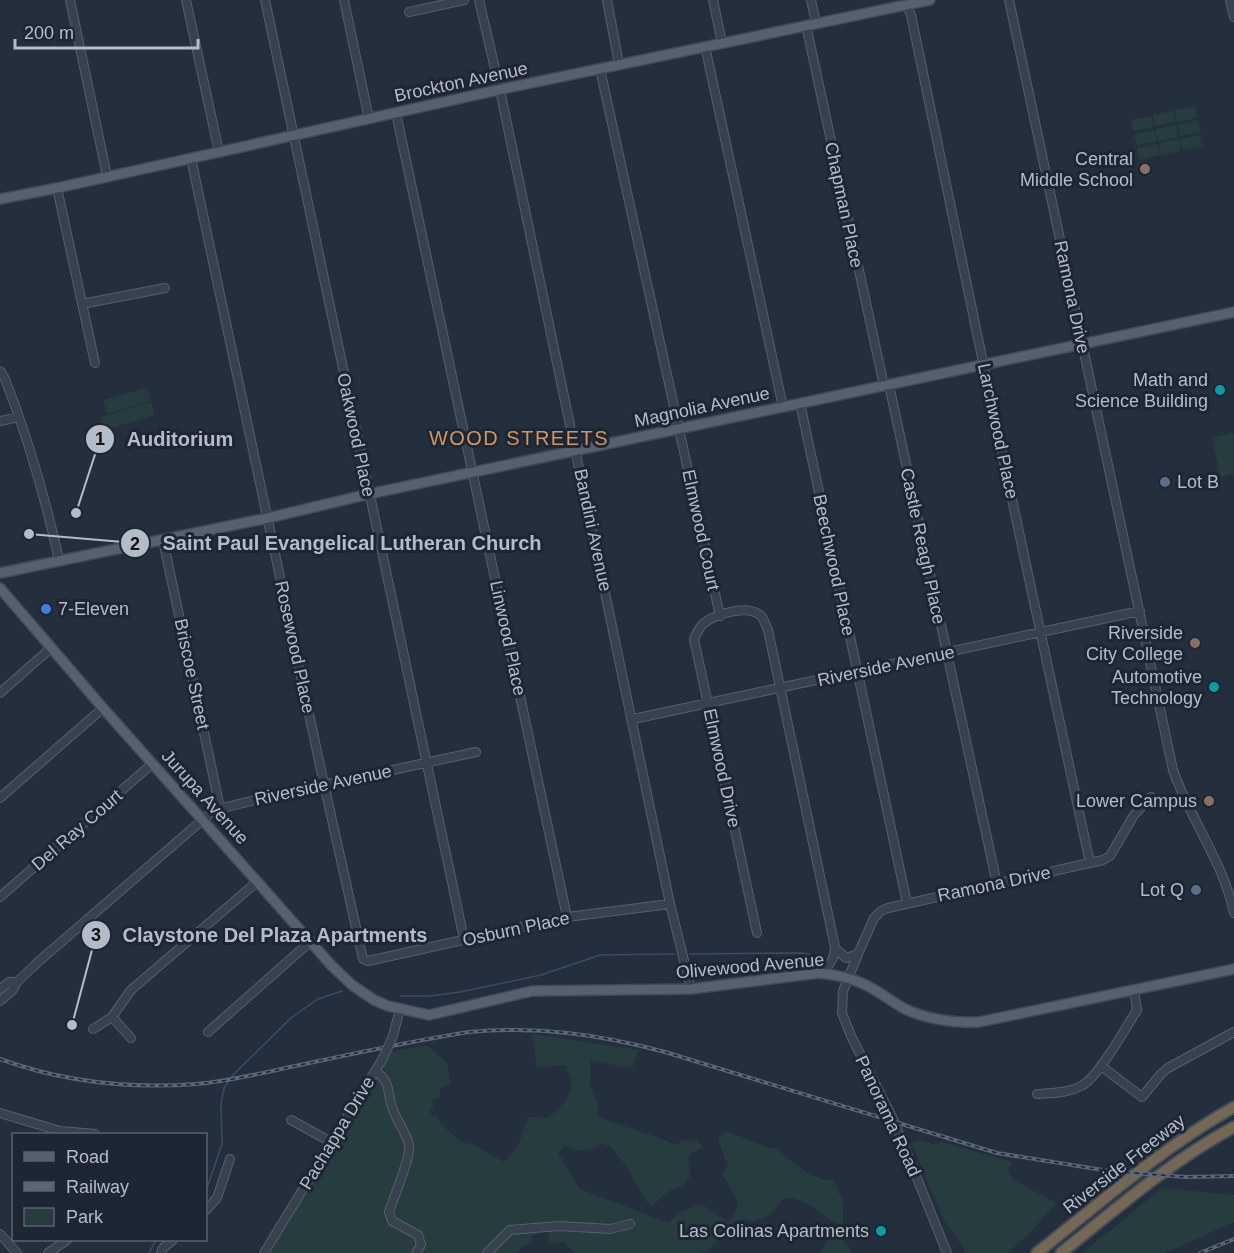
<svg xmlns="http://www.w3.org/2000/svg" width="1234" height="1253" font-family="Arial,sans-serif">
<rect width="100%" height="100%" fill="#242f3e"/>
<path fill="#263c3f" d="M1195,106L1197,118L1177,122L1175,110Z
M1173,111L1176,122L1155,126L1153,115Z
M1151,116L1154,127L1133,131L1131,120Z
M1198,120L1201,132L1180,136L1178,125Z
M1176,125L1178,137L1158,141L1155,129Z
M1154,130L1157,141L1137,145L1134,134Z
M1201,135L1203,146L1183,150L1180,139Z
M1179,139L1181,151L1161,155L1159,143Z
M1157,144L1160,155L1140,160L1137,148Z
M147,388L151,401L107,414L103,400Z
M151,402L155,415L105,430L101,417Z
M1233,433L1234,474L1220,477L1212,438Z
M532,1034L639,1050L632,1068L590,1061V1086L598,1106V1117L679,1145L681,1140L692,1141L697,1139L703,1147L689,1155L690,1177L682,1186L667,1192L651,1207C636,1187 629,1165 610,1146L601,1144C586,1154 580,1151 564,1146L558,1153L580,1189L668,1223L681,1212L701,1204L727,1222C748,1203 732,1193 722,1174L727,1165L718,1138L726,1131L772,1149L775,1148C792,1160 812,1183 834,1180L843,1203V1239L845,1245H848L852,1253H819L839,1225C819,1214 807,1197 784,1198L771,1215L753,1222L744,1219L736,1221L707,1251L700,1253H575L564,1242L549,1243L548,1232H537V1235H532V1242L521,1247L516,1253H270L389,1052L427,1045L447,1063L451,1086L446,1085L440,1089V1098L432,1100L434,1108L430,1109L432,1117L436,1116L441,1124L461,1142L472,1144L504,1162L518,1146L528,1117L548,1118C568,1100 579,1092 566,1065L537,1067Z
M921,1140L935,1145L942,1142L1012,1162L1008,1170L1013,1180L1056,1203L1030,1233L1007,1253H965L963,1247L944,1221L912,1144L913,1141Z
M1163,1188L1234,1195V1222L1165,1253H1082Z"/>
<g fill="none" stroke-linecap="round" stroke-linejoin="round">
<path stroke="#394c67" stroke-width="1.5" d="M690,954L802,953L811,955L823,963
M401,996H430L460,992L541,975L600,955L674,954
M206,1191L222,1144L221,1104L224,1088L233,1075L292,1017L318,999L342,991
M149,1253L156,1240"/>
<g stroke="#565f6c" stroke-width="10">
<path id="minor" d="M70,0L107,176
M186,0L219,152
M265,0L464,939
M344,0L369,119
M479,0L500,90L670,904L691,989
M607,0L619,64
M713,0L722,43
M811,0L816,23
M904,0L911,15L995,420L1090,863
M1009,0L1173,770C1190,819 1223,861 1234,913
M1230,0L1234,17
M409,12L464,0
M806,25L884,386
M705,46L783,407
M600,69L720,616
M396,113L567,917
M191,158L322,775L363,959L368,961L567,917L670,904
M57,188L95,363
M82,304L165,288
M0,371L5,379C29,440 45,497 59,560
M889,385L997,884
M800,403L907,903
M0,421L19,417
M163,540L220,808
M0,693L51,648
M633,719L1140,611
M0,798L103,708
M0,897L153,763
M757,933L694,639C697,633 699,627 704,623C716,614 750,603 762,617C764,620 766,626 768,630L835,947C834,961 830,965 819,973
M835,948L846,958L858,954
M0,989L9,982H17
M0,1001L12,991L17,982L38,962L214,810L272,796L476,752
M112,1017L131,1038
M93,1029L112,1017L131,990L258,881
M208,1032L311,941
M393,1036L400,1009
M1101,1066L1142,1097L1161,1074L1168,1068L1234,1032
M376,1071C392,1085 386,1089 392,1107C396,1121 406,1131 409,1145C411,1158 394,1196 389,1212L392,1221L418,1235L421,1245L416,1253
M1037,1094C1053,1093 1069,1093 1083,1085C1100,1074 1125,1029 1137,1010L1134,990
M0,1113L60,1131L95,1134
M291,1120L331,1142
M206,1210L217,1198L230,1159
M0,1234L17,1253
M48,1253L67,1240
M161,1253L163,1248L173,1240
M264,1253L383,1058
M487,1253L510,1230L559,1226L610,1229L630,1224
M947,1253L894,1121L851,1036L842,1013L843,991L858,954L874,918L881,911L888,908L1103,860L1110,856L1134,815L1151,797"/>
</g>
<g stroke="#414a57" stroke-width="12">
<path id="major" d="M0,199L57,188L507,88L930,0
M0,573L268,518L369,494L1234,312
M0,588L103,708L332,966L352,985L374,1000L388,1006L429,1015L532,991L691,989L819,973C838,975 857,979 873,989C884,995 894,1003 905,1009C929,1020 953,1023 979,1022L1234,969"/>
</g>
<g stroke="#434c59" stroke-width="14">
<path id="highway" d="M1037,1253C1101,1202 1163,1147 1234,1107
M1061,1253C1117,1208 1171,1161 1234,1127"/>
</g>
<use href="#minor" stroke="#38414e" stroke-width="8"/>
<use href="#major" stroke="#56606e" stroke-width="9"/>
<use href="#highway" stroke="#746855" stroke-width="10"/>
<g stroke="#5a6575" stroke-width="4">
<path id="rail" d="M0,1059C63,1082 130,1089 197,1084C231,1081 266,1072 300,1065C356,1053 412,1041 469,1032C538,1026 598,1034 665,1052L997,1153L1109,1171L1185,1177L1234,1176
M1200,1253L1234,1239"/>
</g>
<use href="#rail" stroke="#1d2633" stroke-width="1.5" stroke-dasharray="4.5" stroke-linecap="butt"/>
<g stroke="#565f6c" stroke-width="10" stroke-linecap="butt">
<path id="minor-bridge" d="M383,1058L393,1036"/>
</g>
<use href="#minor-bridge" stroke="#38414e" stroke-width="8"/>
</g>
<g fill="#8d6e63" stroke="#1d2633" stroke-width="2">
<circle cx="1145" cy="169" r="6"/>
<circle cx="1195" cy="643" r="6"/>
<circle cx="1209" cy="801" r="6"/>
</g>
<g fill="#0f9aa8" stroke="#1d2633" stroke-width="2">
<circle cx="1220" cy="390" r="6"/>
<circle cx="1214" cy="687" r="6"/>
<circle cx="881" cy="1231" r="6"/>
</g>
<g fill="#5c6f8a" stroke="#1d2633" stroke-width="2">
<circle cx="1165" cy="482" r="6"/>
<circle cx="1196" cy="890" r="6"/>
</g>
<circle fill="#3f7fe0" stroke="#1d2633" stroke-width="2" cx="46" cy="609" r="6"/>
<g text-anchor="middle" stroke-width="6" stroke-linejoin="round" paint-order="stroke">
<g font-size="18" fill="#b4bcc9" stroke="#1d2633">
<text transform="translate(461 82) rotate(-12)" y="6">Brockton Avenue</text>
<text transform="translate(844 205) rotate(78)" y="6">Chapman Place</text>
<text transform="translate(1072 297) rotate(78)" y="6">Ramona Drive</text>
<text transform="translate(702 407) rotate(-12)" y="6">Magnolia Avenue</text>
<text transform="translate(998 431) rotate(78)" y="6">Larchwood Place</text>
<text transform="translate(356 435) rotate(78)" y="6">Oakwood Place</text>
<text transform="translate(593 530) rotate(78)" y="6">Bandini Avenue</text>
<text transform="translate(701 530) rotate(78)" y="6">Elmwood Court</text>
<text transform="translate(923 546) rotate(78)" y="6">Castle Reagh Place</text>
<text transform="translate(834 565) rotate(78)" y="6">Beechwood Place</text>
<text transform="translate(508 638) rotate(78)" y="6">Linwood Place</text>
<text transform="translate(295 647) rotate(78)" y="6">Rosewood Place</text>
<text transform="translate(886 666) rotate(-12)" y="6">Riverside Avenue</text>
<text transform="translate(192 674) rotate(78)" y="6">Briscoe Street</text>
<text transform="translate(722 768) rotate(78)" y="6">Elmwood Drive</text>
<text transform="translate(323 785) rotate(-12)" y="6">Riverside Avenue</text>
<text transform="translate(205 797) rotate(48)" y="6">Jurupa Avenue</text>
<text transform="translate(77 830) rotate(-41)" y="6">Del Ray Court</text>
<text transform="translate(994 884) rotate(-12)" y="6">Ramona Drive</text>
<text transform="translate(516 929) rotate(-12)" y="6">Osburn Place</text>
<text transform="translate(750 966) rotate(-5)" y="6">Olivewood Avenue</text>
<text transform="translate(888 1116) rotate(65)" y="6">Panorama Road</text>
<text transform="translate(337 1133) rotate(-59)" y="6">Pachappa Drive</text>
<text transform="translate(1124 1164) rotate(-38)" y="6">Riverside Freeway</text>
</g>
<g font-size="18" fill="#b4bcc9" stroke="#1d2633" text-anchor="end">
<text x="1133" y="165">Central<tspan x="1133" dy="21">Middle School</tspan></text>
<text x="1208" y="386">Math and<tspan x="1208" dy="21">Science Building</tspan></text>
<text x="1177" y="488" text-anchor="start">Lot B</text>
<text x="58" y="615" text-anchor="start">7-Eleven</text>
<text x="1183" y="639">Riverside<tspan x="1183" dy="21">City College</tspan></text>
<text x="1202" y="683">Automotive<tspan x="1202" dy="21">Technology</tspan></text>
<text x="1197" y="807">Lower Campus</text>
<text x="1184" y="896">Lot Q</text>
<text x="869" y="1237">Las Colinas Apartments</text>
</g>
<g font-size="20" letter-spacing="1.5" fill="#d59563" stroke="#1d2633">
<text x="519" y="445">WOOD STREETS</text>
</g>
</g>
<path fill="none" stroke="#b4bcc9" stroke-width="2" d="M76 513L100 439M29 534L135 543M72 1025L96 935"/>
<g fill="#b4bcc9" stroke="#1d2633" stroke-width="2">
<circle cx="76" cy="513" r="6"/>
<circle cx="29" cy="534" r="6"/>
<circle cx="72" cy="1025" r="6"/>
<circle cx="100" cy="439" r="15"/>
<circle cx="135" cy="543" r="15"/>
<circle cx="96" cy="935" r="15"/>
</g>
<g font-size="18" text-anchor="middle" font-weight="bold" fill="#111">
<text x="100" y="445">1</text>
<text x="135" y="550">2</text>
<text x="96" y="941">3</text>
</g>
<g font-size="20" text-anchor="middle" font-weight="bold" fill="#b4bcc9" stroke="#1d2633" stroke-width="6" stroke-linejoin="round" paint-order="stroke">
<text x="180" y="446">Auditorium</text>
<text x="352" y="550">Saint Paul Evangelical Lutheran Church</text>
<text x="275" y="942">Claystone Del Plaza Apartments</text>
</g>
<rect x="12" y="1133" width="195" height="108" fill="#1d2633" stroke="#59626f" stroke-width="1.5"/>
<rect x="24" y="1152" width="30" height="9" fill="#56606e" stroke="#59626f" stroke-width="1.5"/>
<text x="66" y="1163" font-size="18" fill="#b4bcc9">Road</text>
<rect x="24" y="1182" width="30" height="9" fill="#5a6575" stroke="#59626f" stroke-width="1.5"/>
<text x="66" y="1193" font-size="18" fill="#b4bcc9">Railway</text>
<rect x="24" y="1208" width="30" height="18" fill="#263c3f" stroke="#59626f" stroke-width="1.5"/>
<text x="66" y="1223" font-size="18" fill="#b4bcc9">Park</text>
<path d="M15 39v9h183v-9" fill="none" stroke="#b4bcc9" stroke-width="3"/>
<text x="24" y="39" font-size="18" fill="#b4bcc9" stroke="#1d2633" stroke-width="4.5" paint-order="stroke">200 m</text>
</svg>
